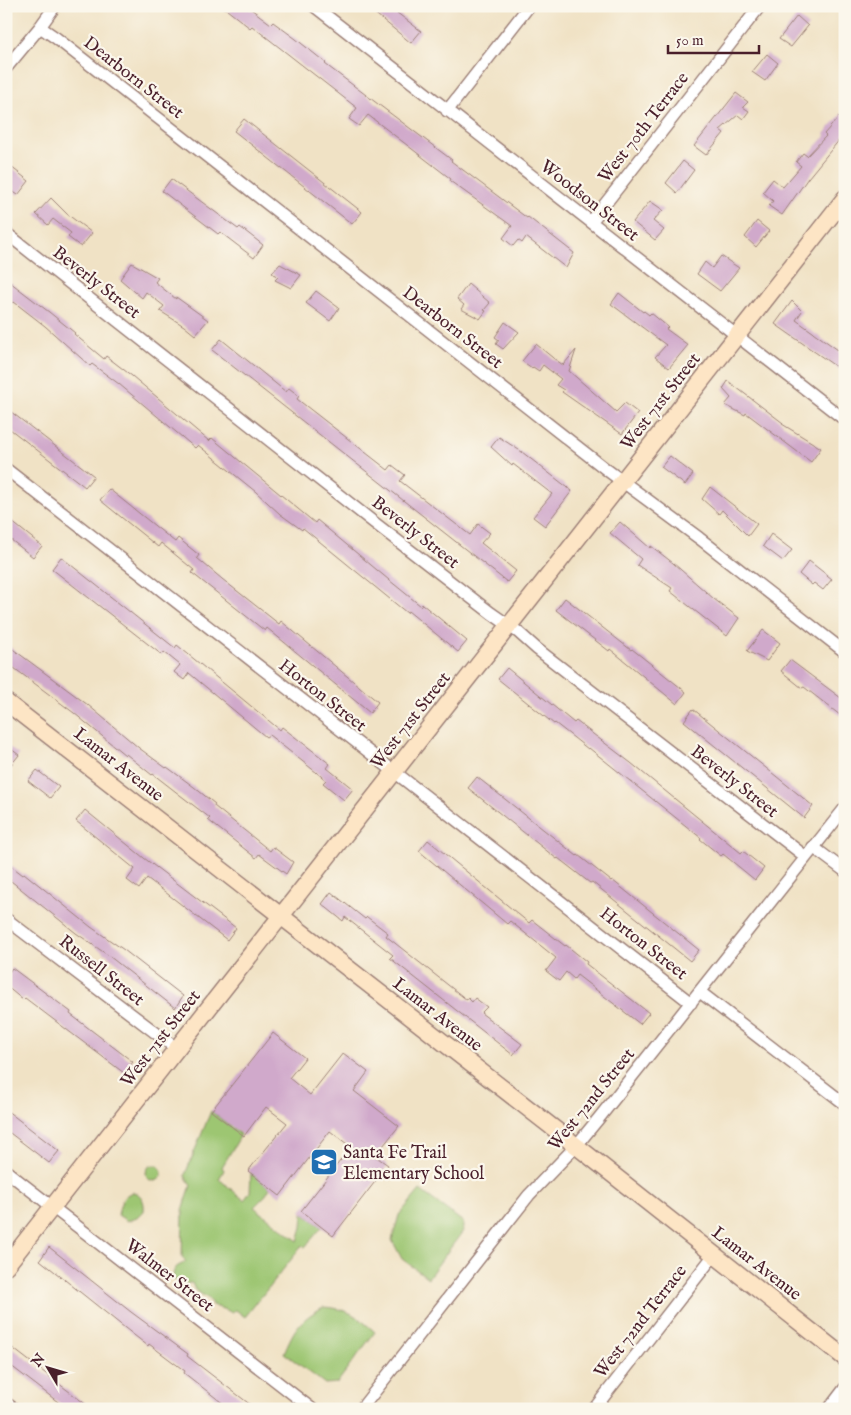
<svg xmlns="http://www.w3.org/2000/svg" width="851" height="1415" font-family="'IM FELL English',serif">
<rect width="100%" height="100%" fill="#fbf7ec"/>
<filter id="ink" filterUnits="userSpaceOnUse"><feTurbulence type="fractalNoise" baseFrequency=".02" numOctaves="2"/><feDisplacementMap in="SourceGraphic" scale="10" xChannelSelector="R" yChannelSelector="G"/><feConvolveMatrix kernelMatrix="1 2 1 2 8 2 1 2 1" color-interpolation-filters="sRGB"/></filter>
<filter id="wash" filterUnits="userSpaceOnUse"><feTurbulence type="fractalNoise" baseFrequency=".0096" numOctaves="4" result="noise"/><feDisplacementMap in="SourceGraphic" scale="20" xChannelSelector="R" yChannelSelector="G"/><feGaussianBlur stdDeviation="1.12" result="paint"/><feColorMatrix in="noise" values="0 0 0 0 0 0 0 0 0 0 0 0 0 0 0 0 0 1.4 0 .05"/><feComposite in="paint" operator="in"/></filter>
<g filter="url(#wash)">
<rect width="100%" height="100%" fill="#f0e2c5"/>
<path fill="#9dc672" stroke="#74724e" d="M211,1111L241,1135L222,1167L224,1170L219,1179L244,1200L250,1192L251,1173L270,1188L265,1196L254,1207L298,1241L302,1227L303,1213L322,1227L305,1247L302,1246L245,1317L236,1310L231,1312L212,1305L209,1299L195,1290L192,1283H188L185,1285L173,1279C173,1267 176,1267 186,1262L182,1257L183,1210L191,1185L185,1176L186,1172Z
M146 1173a8 8 0 1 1 16 0a8 8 0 1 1-16 0Z
M420,1190L463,1222V1231L428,1278L402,1259L392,1240L399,1215Z
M133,1192C142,1194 145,1202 144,1211L137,1218L127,1221L118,1215C120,1205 122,1195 133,1192Z
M323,1307C348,1308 357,1316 375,1332L337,1383L325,1384L284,1353C295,1327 299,1321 323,1307Z"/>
<g id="blocks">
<path fill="#d0a9cb" d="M222,6H247L271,24L273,22L296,39L326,63L325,64L452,160L451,161L527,218L528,217L574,253L566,268L526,237L522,243L518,240L513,246L503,238L512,226L450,181L451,179L368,115L359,126L349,119L357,108L252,26L250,28Z
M366,6H388L421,31L411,43Z
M797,16L808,26L791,47L779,39Z
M767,54L778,63L765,81L752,72Z
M736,93L748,102L743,107L749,111L743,119L738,115L720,130L724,133L706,155L694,146Z
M845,110V133L808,178L782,215L769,206L773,201L763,192L773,179L783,187L801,166L796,162L803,153L807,156L826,136L824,134Z
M244,119L362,212L352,224L234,131Z
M683,161L694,170L677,193L666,183Z
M6,163L29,181L18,195L6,187Z
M171,179L238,229L240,227L263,245L254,258L220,232L218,234L162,191Z
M51,198L67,214L92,233L81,247L68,237L71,233L53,219L48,225L36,214Z
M650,201L663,210L653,221L664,230L655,240L633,222Z
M757,221L769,231L756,247L745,237Z
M721,256L739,268L720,291L697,274L705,262L712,268Z
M132,263L158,278L155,282L176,299V297L208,320L195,335L184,326L160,311L164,306L146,292L142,298L120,279Z
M280,264L301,275L291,288L275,280L278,277L272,273Z
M6,279L49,312L75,333L74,334L104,359L106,356L132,376L209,441L212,438L315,523L317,520L389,580L421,606L422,604L467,641L458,652L408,611L407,613L303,528L302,530L280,514L256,492L198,445L195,448L119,384L92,364L90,366L45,326L14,302L13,303L6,297Z
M468,284L490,303L484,310L486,311L480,319L461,309L464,305L457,299Z
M316,291L339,308L330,321L306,303Z
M619,293L643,312L644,311L649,315L651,313L668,327L666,329L688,345L669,368L655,357L666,345L611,304Z
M792,301L802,311L796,320L845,355V373L775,324Z
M505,322L519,332L503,349L496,344L499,340L495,337Z
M221,339L286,392L289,388L299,396L297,399L388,470L392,465L405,475L400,481L470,535L478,524L490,533L481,543L516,571L507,582L212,350Z
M536,344L553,358L563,365L576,350L569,371L616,412L625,403L638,413L622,434L562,392L564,390L556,385L561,379L543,365L539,371L533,367L532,368L522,361Z
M728,381L783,423L782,424L821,448L811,462L746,413L745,415L725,405L731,398L723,389Z
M6,408L94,476L85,487L6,426Z
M499,437L522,452L572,491L545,526L533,517L552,494L513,464L512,466L491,447Z
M670,456L693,474L685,485L661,467Z
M710,487L757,524L748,536L722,510L719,514L702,499Z
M109,489L175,542L178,538L199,555L197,558L222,579L279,624L281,621L378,702L370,713L267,628L265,631L192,573L194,570L161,543L158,547L100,500Z
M6,517L42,546L33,557L6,536Z
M620,522L650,548L651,546L673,563L714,599L739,618L727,636L670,591L672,588L637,565L641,559L610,533Z
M771,534L792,550L783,561L763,546Z
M61,557L175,648L177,645L280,730L282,727L330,764L327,768L353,789L344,800L323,783L326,780L269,735L266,737L189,673L184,680L174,672L180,665L164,652L162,655L52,569Z
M809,561L832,579L823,590L814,583L812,585L799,574Z
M565,598L631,650L632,649L686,692L677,704L610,649L609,651L556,610Z
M763,630L780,643L767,661L747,651Z
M6,644L88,705L139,748L166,768L167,767L194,787L215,804L214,806L270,851L273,847L293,862L286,874L259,854L256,858L208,820L210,818L180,795L153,774L152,775L126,754L125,755L74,713L6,662Z
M790,660L845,701V719L804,687L802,688L781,671Z
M507,668L574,723L576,721L631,763L741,853L743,851L764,868L755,880L723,854L721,856L700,839L701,838L589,748L588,749L555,723L554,724L498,679Z
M693,709L813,806L804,818L684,721Z
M6,745L19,755L6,771Z
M37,770L59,787L50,798L28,781Z
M477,777L577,856L578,855L611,881L612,880L699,950L690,961L592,882L590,883L558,858L557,859L468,788Z
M85,810L144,858L236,928L227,940L147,878L139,889L127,880L135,869L76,821Z
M428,840L529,923L532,920L565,946L566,945L587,962L586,964L649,1013L640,1024L577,975L574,979L566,972L559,981L546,971L556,958L510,921L507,924L419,851Z
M6,862L23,875L24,873L91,927L124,950L183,996L175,1008L109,956L76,933L6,877Z
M331,892L365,919L367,917L388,933L386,936L467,1000L468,998L472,1002L475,998L487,1007L481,1013L522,1044L513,1055L390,958L393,955L345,917L343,921L322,904Z
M12,968L71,1012L70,1014L133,1062L124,1073L25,998L23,1000L6,986V976Z
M273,1033L305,1058L289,1078L310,1095L343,1053L368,1072L354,1091L399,1126L375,1156L388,1165L333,1236L301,1211L351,1147L330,1131L280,1196L248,1171L287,1123L266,1107L244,1136L211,1111Z
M6,1110L59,1151L49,1163L6,1130Z
M49,1247L131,1312L188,1354L187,1356L256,1409H230L184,1373L185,1371L149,1344L148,1346L125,1328L40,1260Z
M6,1343L41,1370L92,1409H67L36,1385L6,1362Z"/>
</g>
</g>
<g filter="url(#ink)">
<use href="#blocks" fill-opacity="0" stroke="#9d8078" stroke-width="1"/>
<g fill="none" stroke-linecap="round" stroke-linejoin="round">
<g stroke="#9d8078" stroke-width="14">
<path id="street" d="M314,6L845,420
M40,27L56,38L607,470L699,538L845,652
M6,68L40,27L55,6
M447,111L529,6
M591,222L760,6
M6,233L372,521L491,613L518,632L537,649L806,857
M6,469L691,1003
M813,847L845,871
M6,919L177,1049
M700,992L845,1104
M6,1171L312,1409
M6,1403L14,1409
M361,1409L529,1195L576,1146L599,1118L845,808
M594,1409L714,1255
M829,1409L845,1388"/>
</g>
<g stroke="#9d8078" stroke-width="19">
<path id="secondary" d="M6,702L588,1155L845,1358
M6,1266L845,198"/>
</g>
<use href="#street" stroke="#fff" stroke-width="11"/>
<use href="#secondary" stroke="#fde5c5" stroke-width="16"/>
</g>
</g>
<defs>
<g id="school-square" transform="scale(1.4375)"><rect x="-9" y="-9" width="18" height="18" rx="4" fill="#1f6fb2" stroke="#fbf7ec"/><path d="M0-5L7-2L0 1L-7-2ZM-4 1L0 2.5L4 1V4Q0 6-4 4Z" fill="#fff"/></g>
</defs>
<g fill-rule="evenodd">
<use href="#school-square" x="324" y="1162"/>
</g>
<g text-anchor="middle" stroke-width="4.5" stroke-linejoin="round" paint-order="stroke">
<g font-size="18" fill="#4a1f2b" stroke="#fbf7ec">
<text transform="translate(134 77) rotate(38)" y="6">Dearborn Street</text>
<text transform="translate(643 127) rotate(-52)" y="6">West 70th Terrace</text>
<text transform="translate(590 200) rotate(38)" y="6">Woodson Street</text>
<text transform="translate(97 282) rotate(38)" y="6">Beverly Street</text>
<text transform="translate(453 327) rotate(38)" y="6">Dearborn Street</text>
<text transform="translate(660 401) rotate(-52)" y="6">West 71st Street</text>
<text transform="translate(416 532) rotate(38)" y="6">Beverly Street</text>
<text transform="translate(323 695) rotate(38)" y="6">Horton Street</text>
<text transform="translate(410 720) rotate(-52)" y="6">West 71st Street</text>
<text transform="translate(119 764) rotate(38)" y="6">Lamar Avenue</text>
<text transform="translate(735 781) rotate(38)" y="6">Beverly Street</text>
<text transform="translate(644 943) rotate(38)" y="6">Horton Street</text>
<text transform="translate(102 970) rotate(38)" y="6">Russell Street</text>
<text transform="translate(438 1014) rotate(38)" y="6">Lamar Avenue</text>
<text transform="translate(160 1038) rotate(-52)" y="6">West 71st Street</text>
<text transform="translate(591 1099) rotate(-51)" y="6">West 72nd Street</text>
<text transform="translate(757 1263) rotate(38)" y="6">Lamar Avenue</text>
<text transform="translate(170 1275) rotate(38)" y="6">Walmer Street</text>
<text transform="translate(640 1321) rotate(-52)" y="6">West 72nd Terrace</text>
</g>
<g font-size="18" fill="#4a1f2b" stroke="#fbf7ec" text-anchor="start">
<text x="343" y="1158">Santa Fe Trail<tspan x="343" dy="21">Elementary School</tspan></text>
</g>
</g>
<rect width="851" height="1415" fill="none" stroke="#fbf7ec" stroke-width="25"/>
<g transform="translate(48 1368) rotate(308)" stroke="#fbf7ec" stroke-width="4" paint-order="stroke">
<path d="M0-4L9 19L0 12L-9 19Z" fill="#4a1f2b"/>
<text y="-8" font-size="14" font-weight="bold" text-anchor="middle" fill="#4a1f2b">N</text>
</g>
<path d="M668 45v8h91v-8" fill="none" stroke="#4a1f2b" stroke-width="2.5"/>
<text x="676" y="45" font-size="15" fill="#4a1f2b" stroke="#fbf7ec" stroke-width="4" paint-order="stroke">50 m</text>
</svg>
